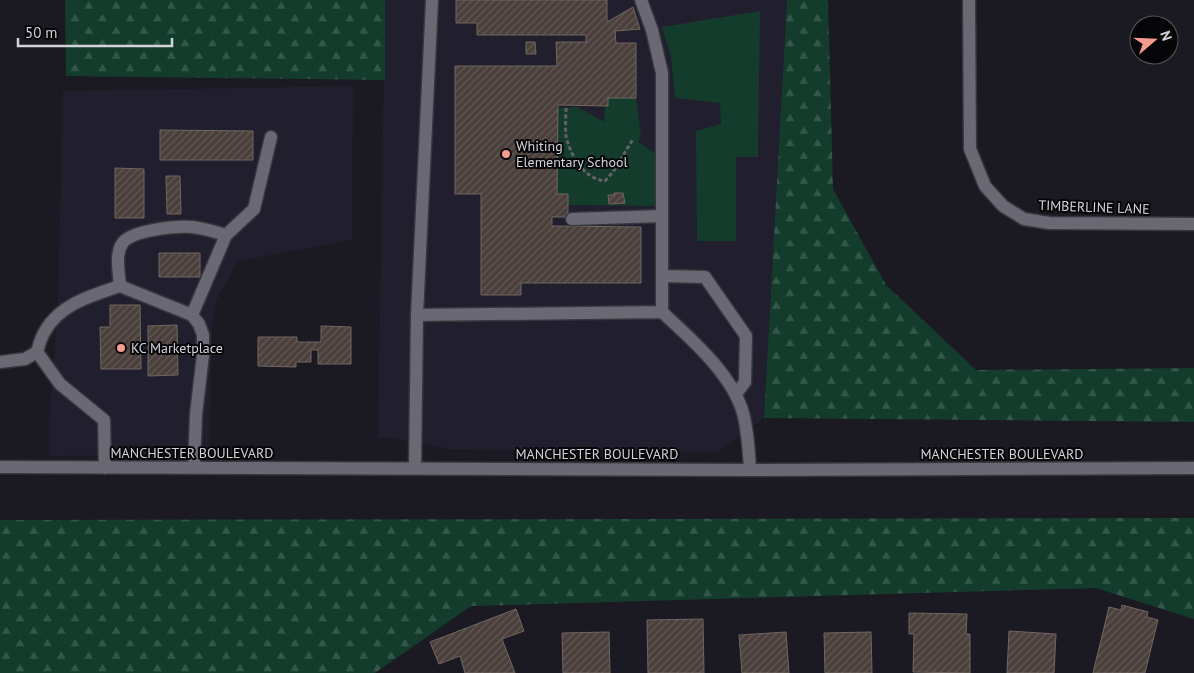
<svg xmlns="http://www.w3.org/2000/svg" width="1194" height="673" font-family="'PT Sans',sans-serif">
<defs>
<pattern id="forest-firs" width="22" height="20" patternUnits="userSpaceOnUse" patternTransform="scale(1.25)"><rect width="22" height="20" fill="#143c2c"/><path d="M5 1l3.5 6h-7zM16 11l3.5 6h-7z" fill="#35574a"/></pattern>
<pattern id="building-hatch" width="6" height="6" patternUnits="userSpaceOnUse" patternTransform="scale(1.25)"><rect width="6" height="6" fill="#4a3f3b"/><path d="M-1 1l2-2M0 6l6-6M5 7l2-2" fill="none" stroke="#635a57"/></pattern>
</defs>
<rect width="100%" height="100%" fill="#1b1a23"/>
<path fill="#211f2e" d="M385,0H787L764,418L717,453L450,449L391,438L378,437Z
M353,86L352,240L238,261L216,301L212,329L209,454L49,456L50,403L58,303L63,91Z"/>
<path fill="url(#forest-firs)" d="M65,0H385V80L66,76Z
M787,0H828L833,189L886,285L976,370L1194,368V422L764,418Z
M1194,518V619L1096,588L471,606L375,673H0V520Z"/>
<path fill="#143c2c" d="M760,11L758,157H736V241H697L696,131L721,124L720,103L675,98L671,57L662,27Z
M608,98H636L641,136L638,142C671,161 662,171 663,206L568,205V194H557V108L577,107L604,122L605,106L608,105Z"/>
<path fill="url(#building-hatch)" stroke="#726662" d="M456,0H607V22L633,7L640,29L615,31L616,43H636V98H608V106L558,105L557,194H568V217H552V226L641,227V283H521V295H481V194H455V66H557L556,42H586V35H477V23H456Z
M526,42H535L536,54H526Z
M160,130L253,131V160H160Z
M115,168L144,169V218H115Z
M166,176H180L181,214H167Z
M614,193H623L625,203L609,204L608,195H614Z
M159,253H200V277H159Z
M110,305H140L141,369H101L100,327H110Z
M177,325L178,375L148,376V326Z
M321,326L351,327V364H318V350H311V362H296V367L258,366V337H297V342H321Z
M1122,605L1148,612L1147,617L1158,620L1145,673H1093L1109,607L1121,610Z
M516,609L524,631L502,639L515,673H465L460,656L439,664L430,642Z
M909,613L967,614L966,634H970V673L913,672L914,634H909Z
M703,619L704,673H648L647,620Z
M1009,631L1056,634L1054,673H1007Z
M609,632L610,673H563L562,633Z
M786,632L789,673H742L739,635Z
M871,632L872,673H825L824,633Z"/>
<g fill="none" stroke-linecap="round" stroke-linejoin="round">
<g stroke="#37363d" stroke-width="15">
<path id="minor" d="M641,0L652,30L662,73V312
M969,0L970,149L985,186L1003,206L1024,219L1049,223L1194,224
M572,219L662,216
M662,276L705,277L746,336L745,382L736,394
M120,286C119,273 115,254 122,244C130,230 176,226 192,227C203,228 215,232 226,235L254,209L271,137
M192,315L226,235
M417,315L662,312C691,339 732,374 743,413C748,432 749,451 750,470
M37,352L60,384L104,420L105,468
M0,362L25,359L37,352C39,345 41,337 45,331C60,304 93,295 120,286L192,315L199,324L203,335V355L196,414L194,468
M0,467L750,470L1194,468
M415,468L417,315L432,0"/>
</g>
<path stroke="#63626a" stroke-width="3" stroke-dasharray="4 2.5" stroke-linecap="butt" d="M566,108C566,116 565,127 566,136C570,155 584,179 605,181L613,172L633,139"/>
<use href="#minor" stroke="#696873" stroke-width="12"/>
</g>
<g fill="#f59c91" stroke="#060609" stroke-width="2">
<circle cx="506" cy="154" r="5"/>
<circle cx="121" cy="348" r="5"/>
</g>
<g text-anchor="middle" stroke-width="4" stroke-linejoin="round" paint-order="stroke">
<g font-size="14" fill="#d2d2d8" stroke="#060609" text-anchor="start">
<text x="516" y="151">Whiting<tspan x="516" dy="16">Elementary School</tspan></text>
<text x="131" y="353">KC Marketplace</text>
</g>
<g font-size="14" fill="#d2d2d8" stroke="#060609">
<text transform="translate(1094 207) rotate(2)" y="5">TIMBERLINE LANE</text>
<text x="192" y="458">MANCHESTER BOULEVARD</text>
<text x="597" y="459">MANCHESTER BOULEVARD</text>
<text x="1002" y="459">MANCHESTER BOULEVARD</text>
</g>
</g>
<g transform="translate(1154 40) rotate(71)"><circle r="24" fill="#060609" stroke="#58585c"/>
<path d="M0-4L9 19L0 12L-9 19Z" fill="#f59c91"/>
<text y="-8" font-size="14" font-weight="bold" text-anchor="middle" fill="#d2d2d8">N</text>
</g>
<path d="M18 38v8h154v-8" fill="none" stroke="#d2d2d8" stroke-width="2.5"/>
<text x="25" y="38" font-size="15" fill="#d2d2d8" stroke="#060609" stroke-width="4" paint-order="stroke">50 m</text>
</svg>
